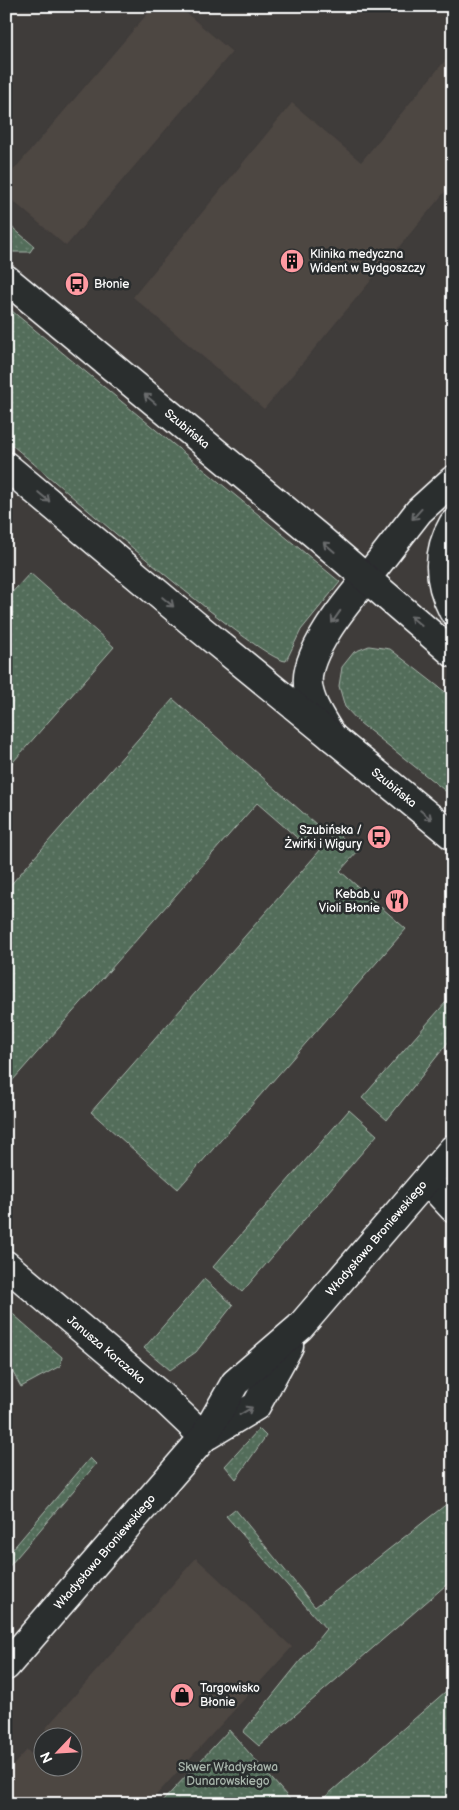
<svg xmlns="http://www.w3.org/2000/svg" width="459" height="1810" font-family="'Balsamiq Sans',sans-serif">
<defs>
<pattern id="grass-dots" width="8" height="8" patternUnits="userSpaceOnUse" patternTransform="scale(1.25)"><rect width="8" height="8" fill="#536d5a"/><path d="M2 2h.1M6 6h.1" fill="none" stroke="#6d8373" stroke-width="1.8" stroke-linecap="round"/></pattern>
</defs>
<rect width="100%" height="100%" fill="#3f3c3a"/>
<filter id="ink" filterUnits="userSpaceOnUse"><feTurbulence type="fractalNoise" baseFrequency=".02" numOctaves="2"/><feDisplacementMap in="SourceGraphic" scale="10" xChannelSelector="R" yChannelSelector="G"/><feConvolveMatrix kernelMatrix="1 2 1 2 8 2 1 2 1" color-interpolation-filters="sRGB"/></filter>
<g filter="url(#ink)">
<path fill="#4d4642" d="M154,6H178L232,52L66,246L6,195V179Z
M453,51V182L264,409L133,297L292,103L361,162Z
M196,1558L292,1647L148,1804H6V1773L27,1750L42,1764V1768L48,1769L50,1768H72V1738L54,1737L45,1729Z"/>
<path fill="url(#grass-dots)" stroke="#a9b6ac" d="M6,222L34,246L30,252H6Z
M6,306L340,582L301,630L286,661C260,662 42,470 6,440Z
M30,573L114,647L6,770V599Z
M369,646L390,649L453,698V797L360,723L345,707L339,686L342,667L354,652Z
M173,699L317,825L302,842L257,803L6,1088V890Z
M336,832L358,851L340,871L406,929L178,1189L91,1112Z
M453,994V1036L387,1120L362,1098Z
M349,1110L377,1135L242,1292L213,1267Z
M204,1279L233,1305L196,1352L170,1370L144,1348Z
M6,1308L62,1357L60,1366L21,1387L6,1360Z
M259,1429L266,1436L236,1479L225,1466Z
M90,1458L96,1464L6,1570V1557Z
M453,1499V1579L259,1746L243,1732L326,1629L226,1516L235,1509L315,1607Z
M453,1685V1804H317Z
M229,1730L294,1804H160Z"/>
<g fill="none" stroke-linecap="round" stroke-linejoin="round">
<g stroke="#fff" stroke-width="31">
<g id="minor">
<path d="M453,524C436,553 438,582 453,611"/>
<path d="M366,579L419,511L453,480"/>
<path d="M427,1180L453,1208"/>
<path id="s1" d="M6,1265L160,1395L204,1437"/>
</g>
</g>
<g stroke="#fff" stroke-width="31">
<g id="tertiary">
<path d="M332,737C323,721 310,704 308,685C304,653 347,602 366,579"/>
<path d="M208,1435L256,1406L289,1346"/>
<path id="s2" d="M6,1666L204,1437L235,1383L300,1327L453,1149"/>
</g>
</g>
<g stroke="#fff" stroke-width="31">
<g id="secondary">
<path id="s3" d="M6,279L318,537L453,653"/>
<path id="s4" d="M6,466L193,623L453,836"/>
</g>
</g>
<use href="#minor" stroke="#2a2d2e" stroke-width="28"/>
<use href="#tertiary" stroke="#2a2d2e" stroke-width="28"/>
<use href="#secondary" stroke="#2a2d2e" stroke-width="28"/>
</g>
<defs><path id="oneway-shaft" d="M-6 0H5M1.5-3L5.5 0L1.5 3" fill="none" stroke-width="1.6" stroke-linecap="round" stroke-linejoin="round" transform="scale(1.25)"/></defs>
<g stroke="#6a6c6d">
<use href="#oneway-shaft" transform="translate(150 399) rotate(-140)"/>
<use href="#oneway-shaft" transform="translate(44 497) rotate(40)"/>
<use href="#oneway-shaft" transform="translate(417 514) rotate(132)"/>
<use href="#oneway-shaft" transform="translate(329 547) rotate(-139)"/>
<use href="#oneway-shaft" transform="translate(168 602) rotate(40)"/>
<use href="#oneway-shaft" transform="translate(336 617) rotate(125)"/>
<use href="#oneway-shaft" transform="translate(416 621) rotate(-139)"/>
<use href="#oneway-shaft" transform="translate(426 815) rotate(39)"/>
<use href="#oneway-shaft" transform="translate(246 1411) rotate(-31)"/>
</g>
</g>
<defs>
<g id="building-disc" transform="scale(1.25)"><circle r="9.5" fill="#ff9aa2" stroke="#2a2d2e"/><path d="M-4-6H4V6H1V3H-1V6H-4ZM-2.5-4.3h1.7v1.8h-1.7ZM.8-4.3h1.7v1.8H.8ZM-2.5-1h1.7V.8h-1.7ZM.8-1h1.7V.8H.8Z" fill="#111"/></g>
<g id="bus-disc" transform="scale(1.25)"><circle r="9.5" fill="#ff9aa2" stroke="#2a2d2e"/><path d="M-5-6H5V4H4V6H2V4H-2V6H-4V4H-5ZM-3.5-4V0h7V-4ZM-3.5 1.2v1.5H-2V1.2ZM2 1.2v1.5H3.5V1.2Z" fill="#111"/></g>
<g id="restaurant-disc" transform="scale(1.25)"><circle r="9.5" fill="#ff9aa2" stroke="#2a2d2e"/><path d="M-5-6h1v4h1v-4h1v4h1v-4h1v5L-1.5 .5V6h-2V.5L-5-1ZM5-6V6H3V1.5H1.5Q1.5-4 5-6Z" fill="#111"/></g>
<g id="shop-disc" transform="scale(1.25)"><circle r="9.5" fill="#ff9aa2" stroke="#2a2d2e"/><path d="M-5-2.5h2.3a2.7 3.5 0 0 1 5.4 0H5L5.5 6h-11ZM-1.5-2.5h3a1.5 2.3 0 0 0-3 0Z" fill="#111"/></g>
</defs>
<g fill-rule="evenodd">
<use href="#building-disc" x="292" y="261"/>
<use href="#bus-disc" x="77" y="284"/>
<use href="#bus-disc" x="379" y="837"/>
<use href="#restaurant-disc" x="397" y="901"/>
<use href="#shop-disc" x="182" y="1695"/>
</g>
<g text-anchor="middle" stroke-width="5" stroke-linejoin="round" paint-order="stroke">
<g font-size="12" fill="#fff" stroke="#2a2d2e" text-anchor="start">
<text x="310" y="258">Klinika medyczna<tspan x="310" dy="14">Wident w Bydgoszczy</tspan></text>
<text x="94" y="288">Błonie</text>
<text x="362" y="834" text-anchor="end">Szubińska /<tspan x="362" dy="14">Żwirki i Wigury</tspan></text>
<text x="380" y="898" text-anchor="end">Kebab u<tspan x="380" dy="14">Violi Błonie</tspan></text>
<text x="200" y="1692">Targowisko<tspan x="200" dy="14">Błonie</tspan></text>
</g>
<g font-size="12" fill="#fff" stroke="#2a2d2e">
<text dy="4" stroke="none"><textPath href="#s3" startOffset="235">Szubińska</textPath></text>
<text dy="4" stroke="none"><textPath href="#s4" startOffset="504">Szubińska</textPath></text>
<text dy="4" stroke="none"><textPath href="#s2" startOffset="568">Władysława Broniewskiego</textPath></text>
<text dy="4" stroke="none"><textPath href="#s1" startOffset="131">Janusza Korczaka</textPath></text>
<text dy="4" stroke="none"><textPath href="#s2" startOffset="151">Władysława Broniewskiego</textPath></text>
</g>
<g font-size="12" fill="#a9b6ac" stroke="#2a2d2e">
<text x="228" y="1771">Skwer Władysława<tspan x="228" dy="14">Dunarowskiego</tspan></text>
</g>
</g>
<rect width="459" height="1810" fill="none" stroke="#2a2d2e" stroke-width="25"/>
<rect x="12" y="12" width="434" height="1785" fill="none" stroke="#fff" stroke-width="2" filter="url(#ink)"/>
<g transform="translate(58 1752) rotate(245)"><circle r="24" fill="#2a2d2e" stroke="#7f8182"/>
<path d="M0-4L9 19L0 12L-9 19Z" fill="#ff9aa2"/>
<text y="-8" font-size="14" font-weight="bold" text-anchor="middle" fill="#ffffff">N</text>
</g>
</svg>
